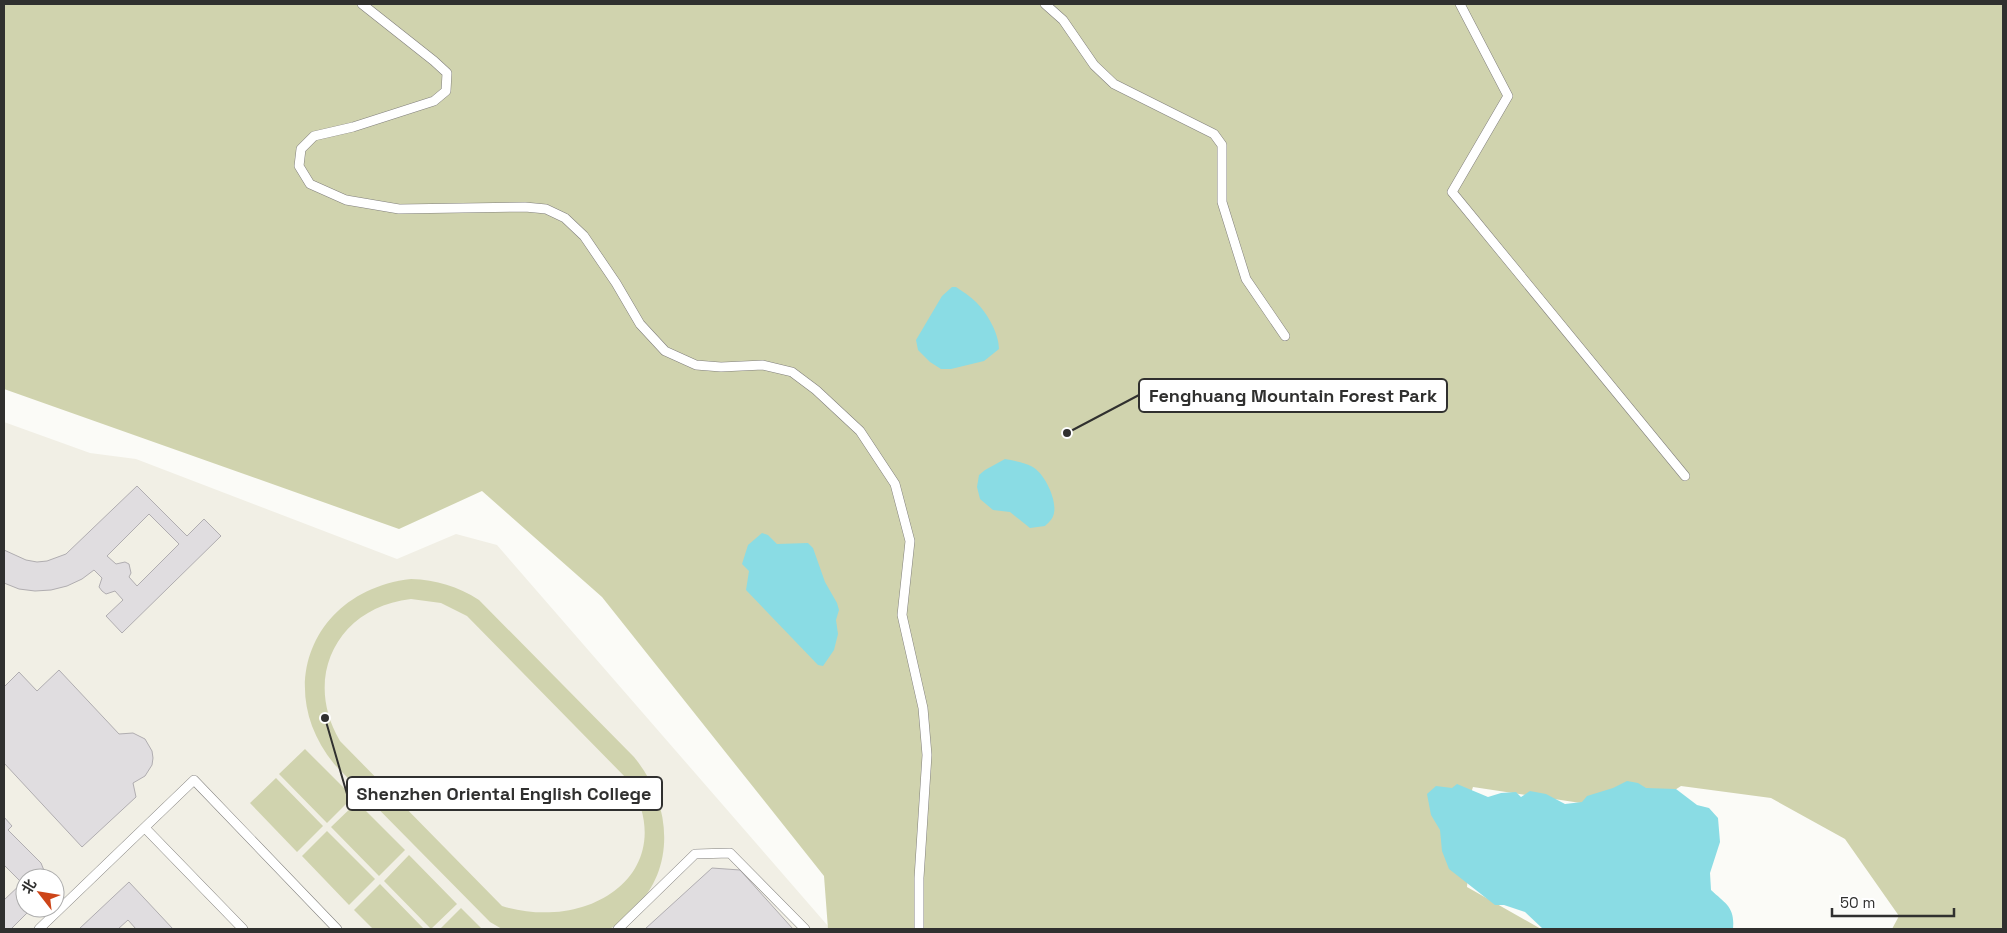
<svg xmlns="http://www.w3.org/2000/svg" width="2007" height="933" font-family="'Space Grotesk','Noto Sans SC',sans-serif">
<rect width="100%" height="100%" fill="#fbfbf7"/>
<path fill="#f1efe5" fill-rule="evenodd" d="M4,422L90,453L136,459L397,559L456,534L497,545L828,926V929H4ZM25,878H55V908H25Z"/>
<path fill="#d0d3ae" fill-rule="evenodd" d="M4,4H2003V929H1892L1899,916L1845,839L1771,798L1681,786L1641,812L1473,787L1457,835L1470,853L1467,887L1541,929H828L824,876L602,597L482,491L399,529L4,389Z
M411,579C437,580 457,586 479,600L634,757C670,800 678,866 635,908C628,915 618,927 608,929C600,931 589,929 582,929C555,929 528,929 502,929L490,922L335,765C272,689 313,590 411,579ZM411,599L441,603L467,616L629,781C682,871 591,933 502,906L340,741C302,677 338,607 411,599Z
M305,749L353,797L327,823L279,774Z
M276,778L323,826L297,852L250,803Z
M357,802L405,850L379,876L331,827Z
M327,831L375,879L349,905L302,856Z
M409,855L457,904L431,929L384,881Z
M380,884L424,929H373L354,910Z
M461,908L482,929H440Z"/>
<path fill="#8adce4" d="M952,287H956C962,291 970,296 976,302C987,313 999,333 999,349L984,361L951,369H941L930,362L918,350L916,340L942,296Z
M1005,459C1011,460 1026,463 1031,466C1044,472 1057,499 1054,513C1053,519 1049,522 1045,526L1030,528L1010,512L993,510L980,499L977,487L979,475L985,470Z
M762,533L768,535L777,544L808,543L813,548L825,582L837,603L839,610L836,620L838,634L834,650L823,666L818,665L746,590L749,571L742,564L748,545Z
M1627,781L1638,783L1646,788L1676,789L1697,805L1709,808L1718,818L1720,842L1710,873L1711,890C1726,904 1735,907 1733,929H1543L1525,912L1504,905H1495L1449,869L1442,851L1440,830L1431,815L1427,794L1436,786L1452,788L1457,784L1488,797L1501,793L1516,792L1521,797L1530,791L1546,794L1565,804L1582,802L1587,796L1613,788Z"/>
<path fill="#e0dde0" stroke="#b0adb0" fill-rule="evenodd" d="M137,486L187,536L204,519L221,536L122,633L106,616L123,600L115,591L106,594L102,591L99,587L102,578L94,570L82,579L67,586L51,590L35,591L19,589L4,583V550L26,560L37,562L47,561L66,554ZM149,514L179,544L137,586L129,577L131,573L129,564L125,562L116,564L107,556Z
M59,670L119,734L133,733L145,739L152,751L153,758L152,765L145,776L133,783L136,797L82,847L4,763V687L19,672L37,691Z
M4,817L12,826L8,830L41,863L47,878H25V908H32L11,929H4V900L22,883L4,865Z
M712,868L740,870L793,929H645Z
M129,882L173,929H136L128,920L118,929H79Z"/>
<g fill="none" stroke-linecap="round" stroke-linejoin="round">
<g stroke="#807f7c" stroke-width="10">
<path id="lane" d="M362,4L434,61L447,73L446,91L434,101L353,127L314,136L301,149L299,166L310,184L346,200L399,209L525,207L546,209L565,218L584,236L616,283L640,324L665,351L696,365L721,367L763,365L792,372L816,390L860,431L895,484L910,541L902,615L923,708L927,755L919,878V929
M1045,4L1063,20L1094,65L1114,84L1214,134L1222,145V202L1246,279L1285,336
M1460,4L1508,96L1452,192L1685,476
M145,828L243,929
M39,929L194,780L337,929
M618,929L695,854L730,853L805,929"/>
</g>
<use href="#lane" stroke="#fff" stroke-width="9"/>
</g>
<path fill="none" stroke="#30302f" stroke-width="2" d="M1067 433L1139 395M325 718L347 794"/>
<g fill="#30302f" stroke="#fff" stroke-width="2">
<circle cx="1067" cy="433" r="5"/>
<circle cx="325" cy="718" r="5"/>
</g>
<g fill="#fff" stroke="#30302f" stroke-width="2">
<rect x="1139" y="379" width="308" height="33" rx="5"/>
<rect x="347" y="777" width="315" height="33" rx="5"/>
</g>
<g font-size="18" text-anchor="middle" font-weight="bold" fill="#30302f">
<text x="1293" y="402">Fenghuang Mountain Forest Park</text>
<text x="504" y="800">Shenzhen Oriental English College</text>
</g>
<rect width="2007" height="933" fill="none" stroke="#30302f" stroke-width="10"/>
<g transform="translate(40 893) rotate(301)"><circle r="24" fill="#ffffff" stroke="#acacac"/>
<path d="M0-4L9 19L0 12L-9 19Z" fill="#cd4518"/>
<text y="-8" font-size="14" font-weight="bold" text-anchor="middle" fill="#30302f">北</text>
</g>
<path d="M1832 908v8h122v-8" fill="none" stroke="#30302f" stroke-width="2.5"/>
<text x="1840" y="908" font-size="15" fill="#30302f" stroke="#ffffff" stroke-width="4" paint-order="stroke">50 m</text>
</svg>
